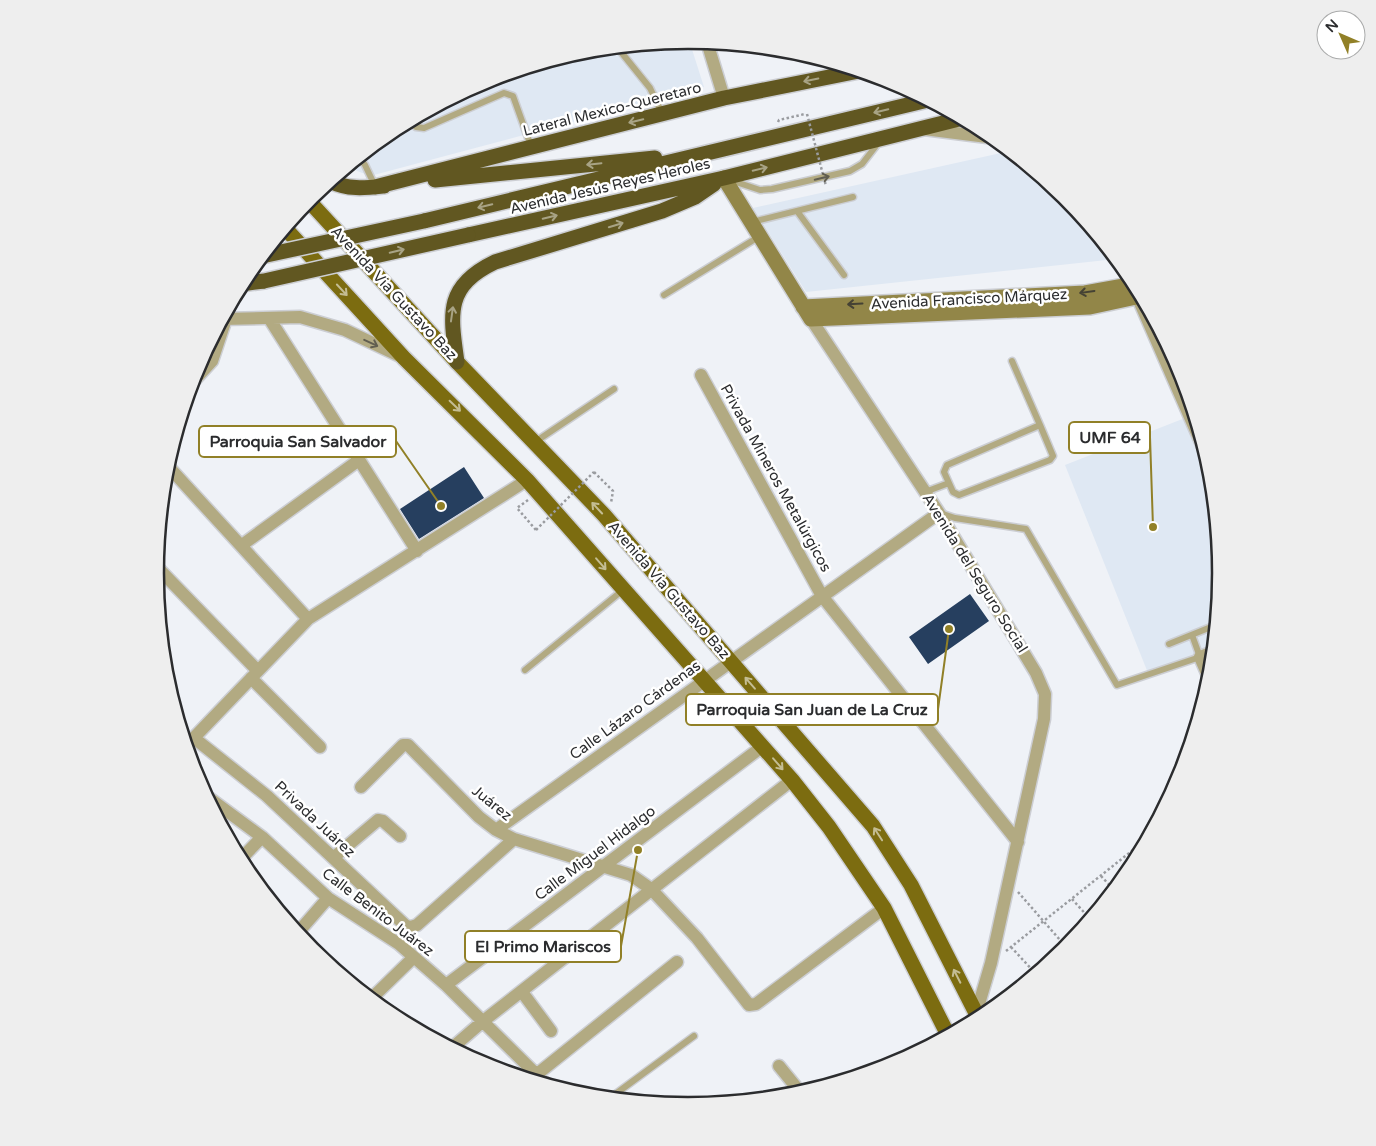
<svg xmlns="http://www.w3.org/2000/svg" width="1376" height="1146" font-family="'Varela Round',sans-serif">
<rect width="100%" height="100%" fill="#eff2f7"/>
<path fill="#dfe8f3" d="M689,40L704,87L370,176L347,167L392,130L484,80L584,50Z
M1010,151L1065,196L1116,259L806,292L753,208Z
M1185,418L1212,481L1221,573L1214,649L1148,673L1065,465Z"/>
<path fill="#263f5f" d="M464,467L484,498L419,539L400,509Z
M970,594L989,621L928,664L909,637Z"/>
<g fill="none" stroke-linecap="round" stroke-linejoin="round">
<g stroke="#ccced3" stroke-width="9">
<path id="lane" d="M617,47L650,88L662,113
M409,121L416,127L424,128L504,93L513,96L531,146
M359,157L365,165L375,186
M730,180L760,190L772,189L850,171L862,164L879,142
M797,211L844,275
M752,222L853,197
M664,295L760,236
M1012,361L1040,425
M1040,425L1053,456L1050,460L959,495L953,492L944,472L947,465Z
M535,442L614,389
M925,492L949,483
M940,513L955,518L1026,529L1117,685L1200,657L1192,635
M1169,644L1216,625
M525,670L623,590
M610,1098L694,1036"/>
</g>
<g stroke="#ccced3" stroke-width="15">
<path id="street" d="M707,42L724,98
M924,129L995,138
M1134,289L1207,456
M269,318L417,551
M222,319L300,317L345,330L402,357
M811,319L939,513L1036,673L1045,694L1044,719L991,963L976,1014
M701,375L822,596L1018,842
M191,384L212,361L226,319
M167,465L308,619
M242,545L359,460
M156,566L258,671
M251,678L320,747
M1210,680L1200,657L1213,652
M194,738L267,796L406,926L411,927L417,925L514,839
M186,746L308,619L527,480
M361,787L403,745H408L479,817L496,830L514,839L631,875L651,889L697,938L749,1005L756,1004L884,908
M205,795L262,837L328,898L399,944L446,985L546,1084
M496,830L939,513
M333,858L378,820L383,821L400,836
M240,860L262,837
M301,929L328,898
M446,985L763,746
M522,992L551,1031
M376,994L414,957
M452,1048L482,1022L792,780
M779,1066L801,1093
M536,1075L677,962"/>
</g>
<g stroke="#ccced3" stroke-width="18">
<path id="secondary" d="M724,178L811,319L1090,307L1141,296
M803,307L1085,293L1135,284"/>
</g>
<g stroke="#ccced3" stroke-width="18">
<path id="primary" d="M308,200L457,362L604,515L873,826L911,885L979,1019
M285,228L404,358L527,480L792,780L829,827L884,908L948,1035"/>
</g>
<g stroke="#ccced3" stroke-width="18">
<path id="highway" d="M435,180L655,158
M330,181C348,190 365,188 384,186
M375,187L724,98L859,71
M424,221L928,100
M468,235L724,178L963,118
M241,284L264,281
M457,362C450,313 445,286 495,262L662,211L695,197L714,184"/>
</g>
<path stroke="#9a9ca0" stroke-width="2.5" stroke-dasharray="2.5 2.5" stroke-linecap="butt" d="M778,122L779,120L805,114
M594,472L613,491L611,503
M528,500L517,508L536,530
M1101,876L1114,890
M1018,892L1067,948
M1072,899L1090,919
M1011,947L1036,974
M1006,951L1148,838"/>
<use href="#lane" stroke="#b2aa82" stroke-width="6"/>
<use href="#street" stroke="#b2aa82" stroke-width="12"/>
<use href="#secondary" stroke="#928648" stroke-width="15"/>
<use href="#primary" stroke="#7c6c10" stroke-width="15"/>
<use href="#highway" stroke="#615721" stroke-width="15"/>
<g stroke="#ccced3" stroke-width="18" stroke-linecap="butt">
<path id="highway-bridge" d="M262,256L424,221
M264,281L468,235"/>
</g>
<path stroke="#9a9ca0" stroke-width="2.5" stroke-dasharray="2.5 2.5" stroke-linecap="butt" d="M807,114L826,186
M536,530L594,472"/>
<use href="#highway-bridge" stroke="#615721" stroke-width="15"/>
</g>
<defs><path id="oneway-shaft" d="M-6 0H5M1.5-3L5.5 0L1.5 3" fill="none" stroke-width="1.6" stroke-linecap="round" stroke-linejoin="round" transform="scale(1.25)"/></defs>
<g stroke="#a8a385">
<use href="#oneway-shaft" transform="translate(811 80) rotate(168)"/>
<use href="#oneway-shaft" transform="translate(881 111) rotate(166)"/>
<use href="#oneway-shaft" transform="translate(636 121) rotate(166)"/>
<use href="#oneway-shaft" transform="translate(594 164) rotate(174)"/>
<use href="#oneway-shaft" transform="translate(760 169) rotate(-14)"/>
<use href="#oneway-shaft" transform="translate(485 206) rotate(166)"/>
<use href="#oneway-shaft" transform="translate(550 217) rotate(-13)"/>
<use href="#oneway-shaft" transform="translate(616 225) rotate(-17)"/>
<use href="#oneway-shaft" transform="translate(397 251) rotate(-13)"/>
<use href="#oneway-shaft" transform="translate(452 314) rotate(-82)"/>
</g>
<g stroke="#615e50">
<use href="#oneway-shaft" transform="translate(822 178) rotate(-14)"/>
<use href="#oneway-shaft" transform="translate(371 343) rotate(25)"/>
</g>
<g stroke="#c4bd93">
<use href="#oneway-shaft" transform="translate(342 290) rotate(47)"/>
<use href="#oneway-shaft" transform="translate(455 406) rotate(44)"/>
<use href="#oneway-shaft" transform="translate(597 508) rotate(-133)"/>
<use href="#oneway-shaft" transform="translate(601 564) rotate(49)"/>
<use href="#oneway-shaft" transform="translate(750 683) rotate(-131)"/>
<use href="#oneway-shaft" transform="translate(778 764) rotate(49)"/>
<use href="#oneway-shaft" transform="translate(878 834) rotate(-123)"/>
<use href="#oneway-shaft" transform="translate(957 976) rotate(-117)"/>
</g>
<g stroke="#454234">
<use href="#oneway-shaft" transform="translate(1087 292) rotate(172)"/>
<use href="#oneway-shaft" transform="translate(855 304) rotate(177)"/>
</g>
<g text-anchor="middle" stroke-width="5" stroke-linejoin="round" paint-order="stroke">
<g font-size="15" fill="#2b2c2e" stroke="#fff">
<text transform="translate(612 109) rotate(-14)" y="5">Lateral Mexico-Queretaro</text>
<text transform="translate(610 186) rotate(-13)" y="5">Avenida Jesús Reyes Heroles</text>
<text transform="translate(394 293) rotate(47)" y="5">Avenida Via Gustavo Baz</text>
<text transform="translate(969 299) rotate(-3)" y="5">Avenida Francisco Márquez</text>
<text transform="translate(776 478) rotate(61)" y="5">Privada Mineros Metalúrgicos</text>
<text transform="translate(975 573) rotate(58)" y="5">Avenida del Seguro Social</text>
<text transform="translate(669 590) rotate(49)" y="5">Avenida Via Gustavo Baz</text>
<text transform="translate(635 710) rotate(-36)" y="5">Calle Lázaro Cárdenas</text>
<text transform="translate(492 803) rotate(39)" y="5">Juárez</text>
<text transform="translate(315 819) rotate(43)" y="5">Privada Juárez</text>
<text transform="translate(595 853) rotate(-37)" y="5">Calle Miguel Hidalgo</text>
<text transform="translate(378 912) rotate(37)" y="5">Calle Benito Juárez</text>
</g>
</g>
<path d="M0 0H1376V1146H0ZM164 573a524 524 0 1 1 1048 0a524 524 0 1 1-1048 0Z" fill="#eee" fill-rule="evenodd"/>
<path fill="none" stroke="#2b2c2e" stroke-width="2.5" d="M164 573a524 524 0 1 1 1048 0a524 524 0 1 1-1048 0Z"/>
<path fill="none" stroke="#918027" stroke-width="2" d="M1153 527L1150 437M441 506L396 441M949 629L938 709M638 850L621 946"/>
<g fill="#918027" stroke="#fff" stroke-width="2">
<circle cx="1153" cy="527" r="5"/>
<circle cx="441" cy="506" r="5"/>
<circle cx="949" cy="629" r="5"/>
<circle cx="638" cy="850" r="5"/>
</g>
<g fill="#fff" stroke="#918027" stroke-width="2">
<rect x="1069" y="422" width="81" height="31" rx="5"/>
<rect x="199" y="426" width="197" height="31" rx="5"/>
<rect x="686" y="694" width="252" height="31" rx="5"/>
<rect x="465" y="931" width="156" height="31" rx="5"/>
</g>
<g font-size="16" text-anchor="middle" font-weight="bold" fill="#2b2c2e">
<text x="1110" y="443">UMF 64</text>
<text x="298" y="447">Parroquia San Salvador</text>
<text x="812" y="715">Parroquia San Juan de La Cruz</text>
<text x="543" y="952">El Primo Mariscos</text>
</g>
<g transform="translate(1341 35) rotate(315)"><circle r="24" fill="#ffffff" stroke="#aaabab"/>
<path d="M0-4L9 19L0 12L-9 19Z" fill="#918027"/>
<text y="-8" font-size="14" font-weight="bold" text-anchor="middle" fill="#2b2c2e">N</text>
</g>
</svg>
